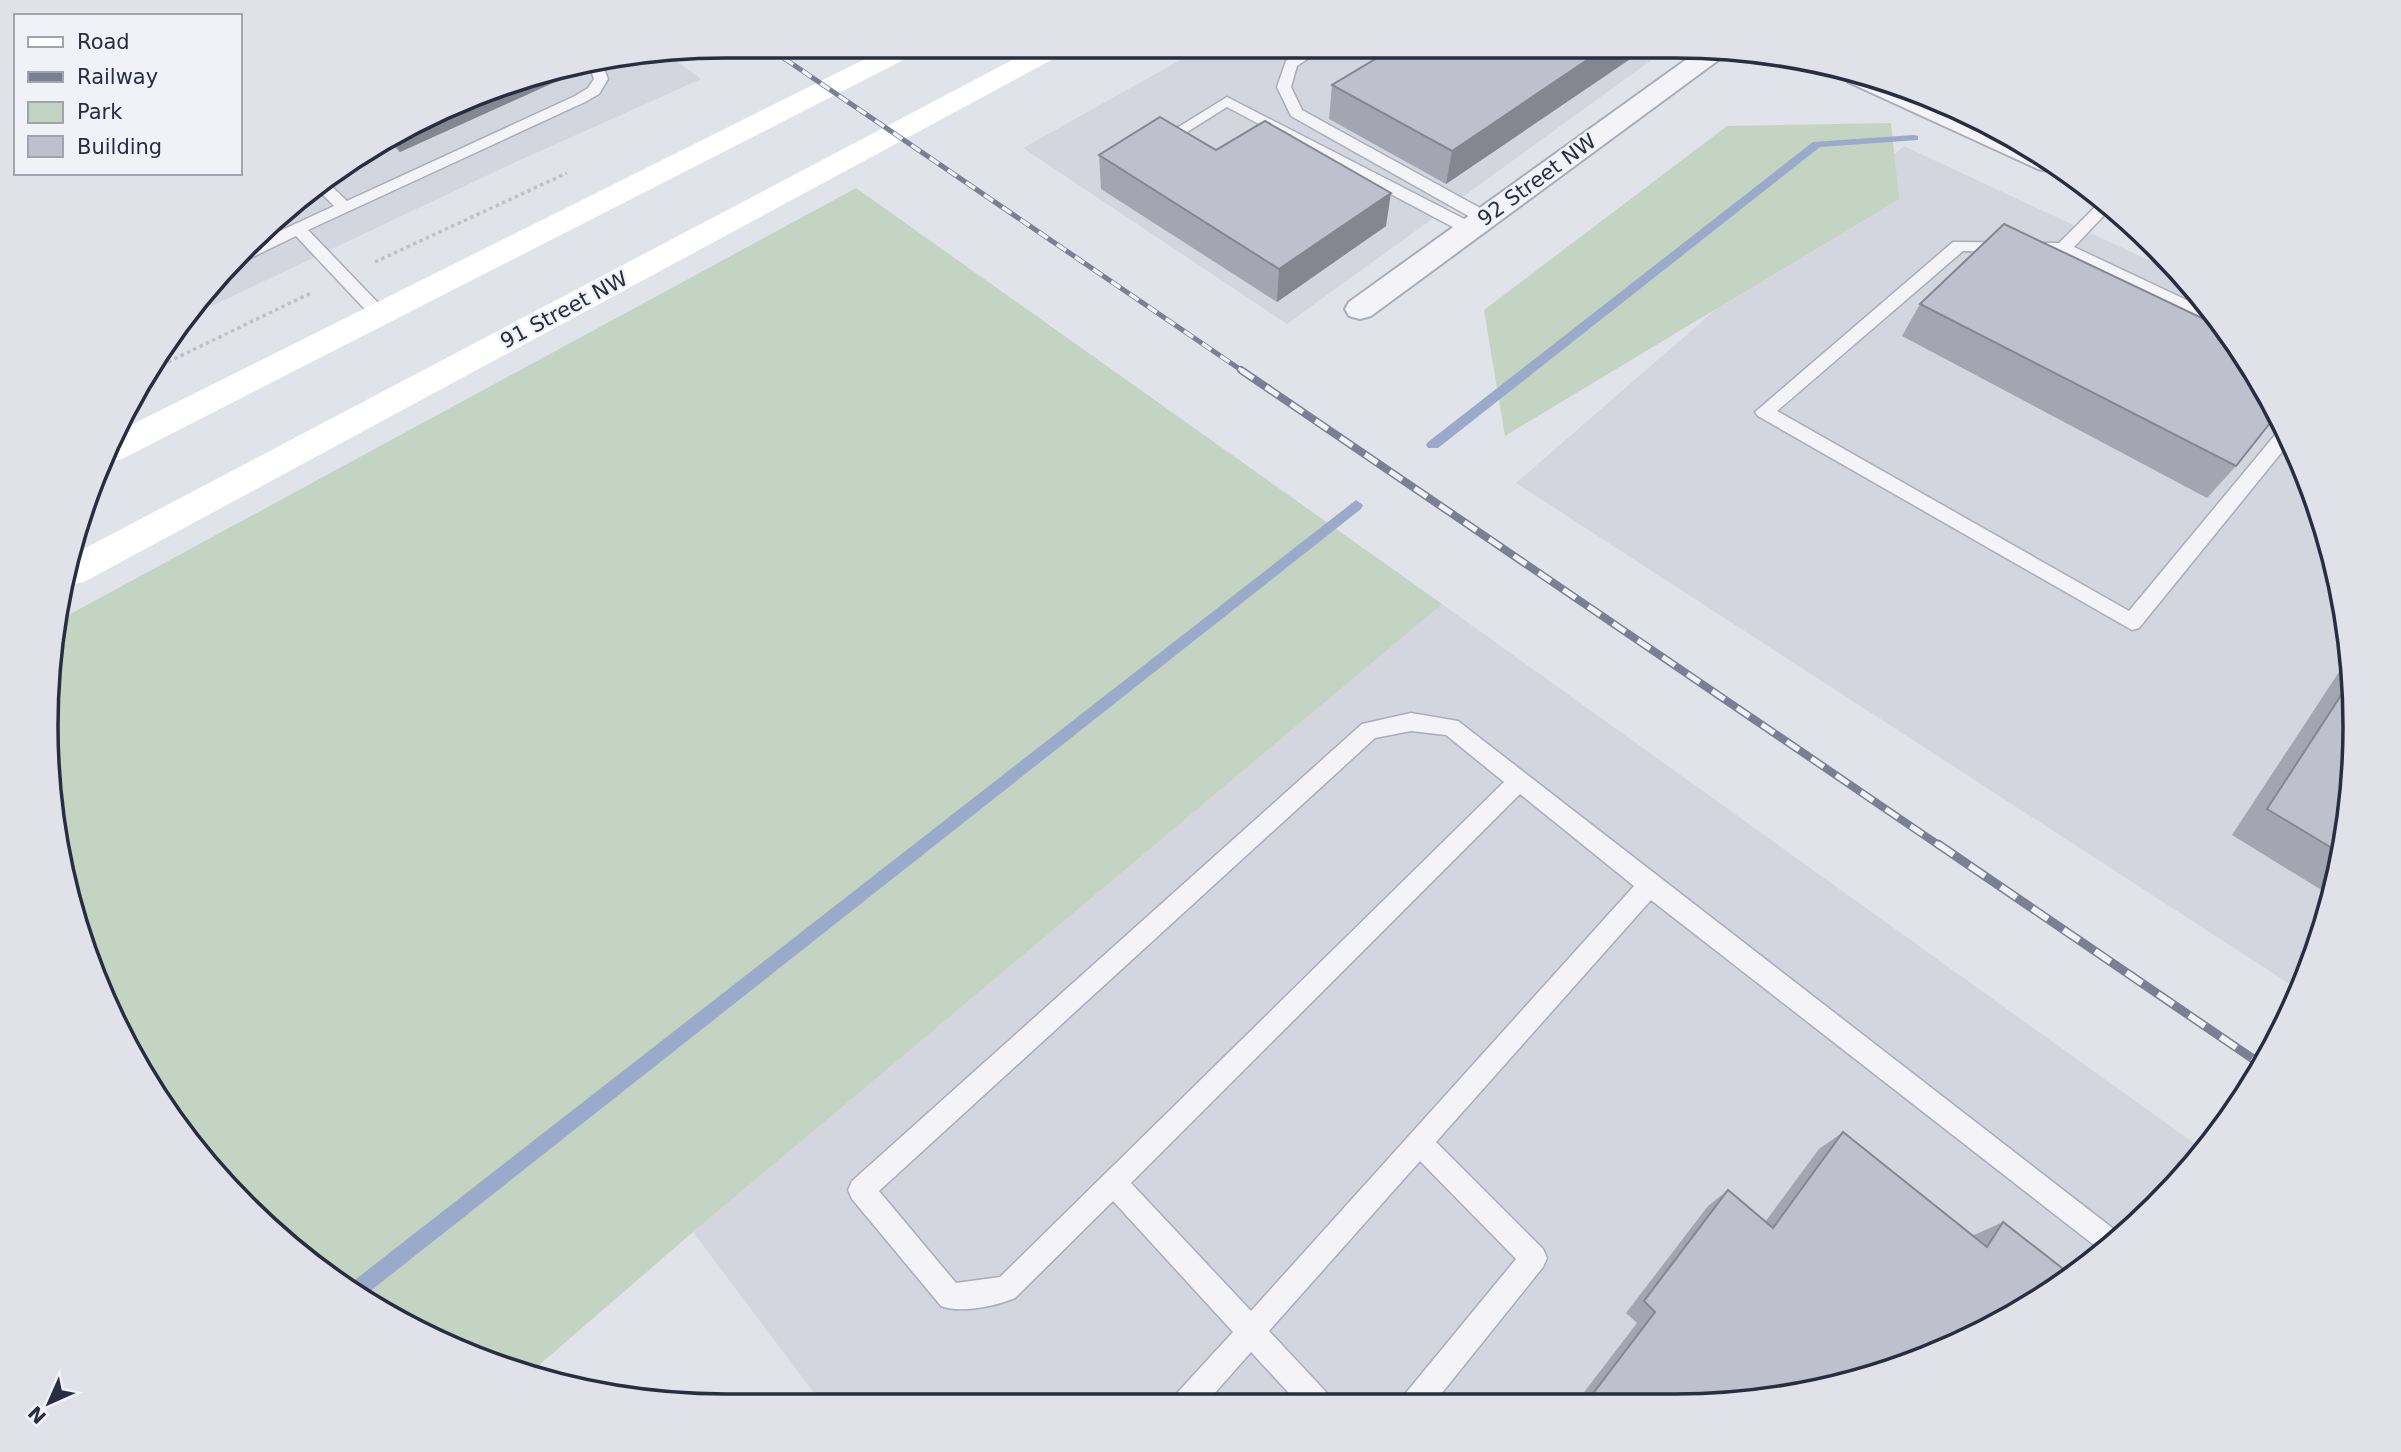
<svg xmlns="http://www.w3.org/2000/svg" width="2401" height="1452" font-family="'DejaVu Sans',sans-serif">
<rect width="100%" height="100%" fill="#e1e3ea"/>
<path fill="#d3d5df" d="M1202,48L1664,51L1287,324L1023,148Z
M668,55L701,79L507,166L184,319L245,245L312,186L425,116L508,81Z
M1904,146L2187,278L2264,385L2319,507L2350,637L2354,770L2332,902L2299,990L1516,483Z
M1442,604L2205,1151L2124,1237L2015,1316L1720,1405L820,1401L693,1232Z"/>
<path fill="#c3d4c2" d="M1891,123L1899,199L1505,436L1484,310L1727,126Z
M856,188L1442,604L693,1232L531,1372L466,1355L312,1266L245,1207L160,1104L81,944L51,815L46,726L63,618Z"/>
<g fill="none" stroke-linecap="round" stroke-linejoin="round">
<path fill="#9ba9cb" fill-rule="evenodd" d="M1914,135L1918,136V140L1820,147L1438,448H1428L1426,445L1428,442L1813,142Z
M1356,500L1363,505L1361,509L364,1296L347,1286Z"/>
<g stroke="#aaacb8" stroke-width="3">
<path id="service" d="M1306,49H1322L1297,66L1291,87L1302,110L1491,214L1493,218L1491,222H1479L1291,116L1277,87L1286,61Z
M603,66L608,79L599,94L585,102L308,230L385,310L387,314L385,318H373L296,236L238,264H229L241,249L334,206L313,185L324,179L347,201L575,96L588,88L594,79L590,68Z
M1227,97L1476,225L1478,229L1470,234L1464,233L1227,107L1176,139L1171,140L1164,136Z
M2103,199L2112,207L2074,247L2212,312L2223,328L2214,327L2060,253L1963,251L1777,411L2129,611L2280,429L2284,428L2290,442L2139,628L2132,630L1758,416L1755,412L1953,242L2059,243Z
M1411,713L1458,721L2124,1237L2103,1252L1651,900L1436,1142L1543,1249L1547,1258L1543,1267L1433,1404H1401L1405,1394L1516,1259L1420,1161L1269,1331L1327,1393L1331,1403H1298L1251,1352L1206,1403H1173L1177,1393L1233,1332L1113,1201L1015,1298C996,1306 960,1314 941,1306L852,1199L848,1190L852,1181L1362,724ZM1411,731L1446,735L1504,782L1000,1277L956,1283L879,1191L1375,738ZM1520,794L1634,886L1251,1311L1131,1183Z"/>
</g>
<g stroke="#aaacb8" stroke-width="4">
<path id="minor" d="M1698,51H1728L1724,56L1371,316L1360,319L1349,316L1345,309L1349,302Z
M1846,73L1912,91L1970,117L2058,168L2048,171L2038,169L1848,82L1844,76Z"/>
</g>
<path stroke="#bfc0c9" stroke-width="3.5" stroke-dasharray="3.5 3.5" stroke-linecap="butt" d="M375,262L567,173
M149,371L313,292"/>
<path stroke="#bfc0c9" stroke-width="4.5" stroke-dasharray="5 5" stroke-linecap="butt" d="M149,371L151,370"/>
<use href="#service" fill="#f4f4f8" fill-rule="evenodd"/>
<use href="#minor" fill="#f4f4f8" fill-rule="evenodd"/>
<path fill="#fff" fill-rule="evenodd" d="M891,46L923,47L919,52L122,459L110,462L105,461L119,431Z
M1037,47H1070L1066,52L84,582L69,585L74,554Z"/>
<g stroke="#7a7f94" stroke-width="5">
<path id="rail-far2" d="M766,46L1244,372"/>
</g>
<g stroke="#7a7f94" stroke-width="8">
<path id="rail-far1" d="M1241,370L1940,846"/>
</g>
<g stroke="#7a7f94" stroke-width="9">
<path id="rail" d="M1938,844L2262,1065"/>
</g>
<use href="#rail-far2" stroke="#f1f2f7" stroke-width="3.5" stroke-dasharray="11" stroke-linecap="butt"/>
<use href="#rail-far1" stroke="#f1f2f7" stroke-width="5" stroke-dasharray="15" stroke-linecap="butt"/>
<use href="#rail" stroke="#f1f2f7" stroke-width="6" stroke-dasharray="19" stroke-linecap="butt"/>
</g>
<path fill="#a3a6b0" d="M1642,51L1446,184L1329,119L1332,85Z
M552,74L555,82L400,152L386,140L425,116L508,81Z
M1099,155L1386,226L1277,302L1101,189Z
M1920,304L2236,466L2207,498L1902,336Z
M2350,655L2354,770L2333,897L2232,835Z
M1843,1132L1972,1236L2003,1222L2071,1275L1720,1405L1575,1404L1637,1323L1626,1313L1708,1206L1728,1190L1765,1222L1819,1149Z"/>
<path fill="#858790" d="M1602,50L1642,51L1446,184L1452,151Z
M552,74L555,82L400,152L391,137L425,116L508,81Z
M1391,193L1386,226L1277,302L1279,269Z"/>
<path fill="#bec1cd" stroke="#858790" stroke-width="2" d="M1392,49L1602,50L1452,151L1332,85Z
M1160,117L1216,150L1265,121L1391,193L1279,269L1099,155Z
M2004,224L2223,328L2264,385L2277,414L2236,466L1920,304Z
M2351,680L2354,770L2340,853L2267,809Z
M1843,1132L1987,1247L2003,1222L2071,1275L2015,1316L1893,1371L1720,1405L1585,1404L1655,1312L1644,1301L1728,1190L1773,1228Z"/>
<g text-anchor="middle" stroke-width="5" stroke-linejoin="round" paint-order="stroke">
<g font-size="21" fill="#292d42" stroke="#f1f2f7">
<text transform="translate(1537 180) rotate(-36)" y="7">92 Street NW</text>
<text transform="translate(564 310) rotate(-28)" y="7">91 Street NW</text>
</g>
</g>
<path d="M0 0H2401V1452H0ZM726 58H1675A668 668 0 0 1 2343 726V726A668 668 0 0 1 1675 1394H726A668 668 0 0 1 58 726V726A668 668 0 0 1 726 58Z" fill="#e1e2e9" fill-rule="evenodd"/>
<path fill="none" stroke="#292d42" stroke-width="3.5" d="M726 58H1675A668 668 0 0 1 2343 726V726A668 668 0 0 1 1675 1394H726A668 668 0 0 1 58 726V726A668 668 0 0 1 726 58Z"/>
<rect x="14" y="14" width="228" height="161" fill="#f1f2f7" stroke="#a1a3af" stroke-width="2"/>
<rect x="28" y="37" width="35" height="10" fill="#ffffff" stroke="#a1a3af" stroke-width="2"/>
<text x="77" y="49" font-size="21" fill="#292d42">Road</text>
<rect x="28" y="72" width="35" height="10" fill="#7a7f94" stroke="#a1a3af" stroke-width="2"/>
<text x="77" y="84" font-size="21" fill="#292d42">Railway</text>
<rect x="28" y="102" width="35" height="21" fill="#c3d4c2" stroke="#a1a3af" stroke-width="2"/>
<text x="77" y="119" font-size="21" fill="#292d42">Park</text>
<rect x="28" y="136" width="35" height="21" fill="#bec1cd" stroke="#a1a3af" stroke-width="2"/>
<text x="77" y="154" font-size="21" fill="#292d42">Building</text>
<g transform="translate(49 1403) rotate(225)" stroke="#f1f2f7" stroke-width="5" paint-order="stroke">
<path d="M0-5L12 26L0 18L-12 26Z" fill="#292d42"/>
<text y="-10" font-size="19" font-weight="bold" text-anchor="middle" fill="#292d42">N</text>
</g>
</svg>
